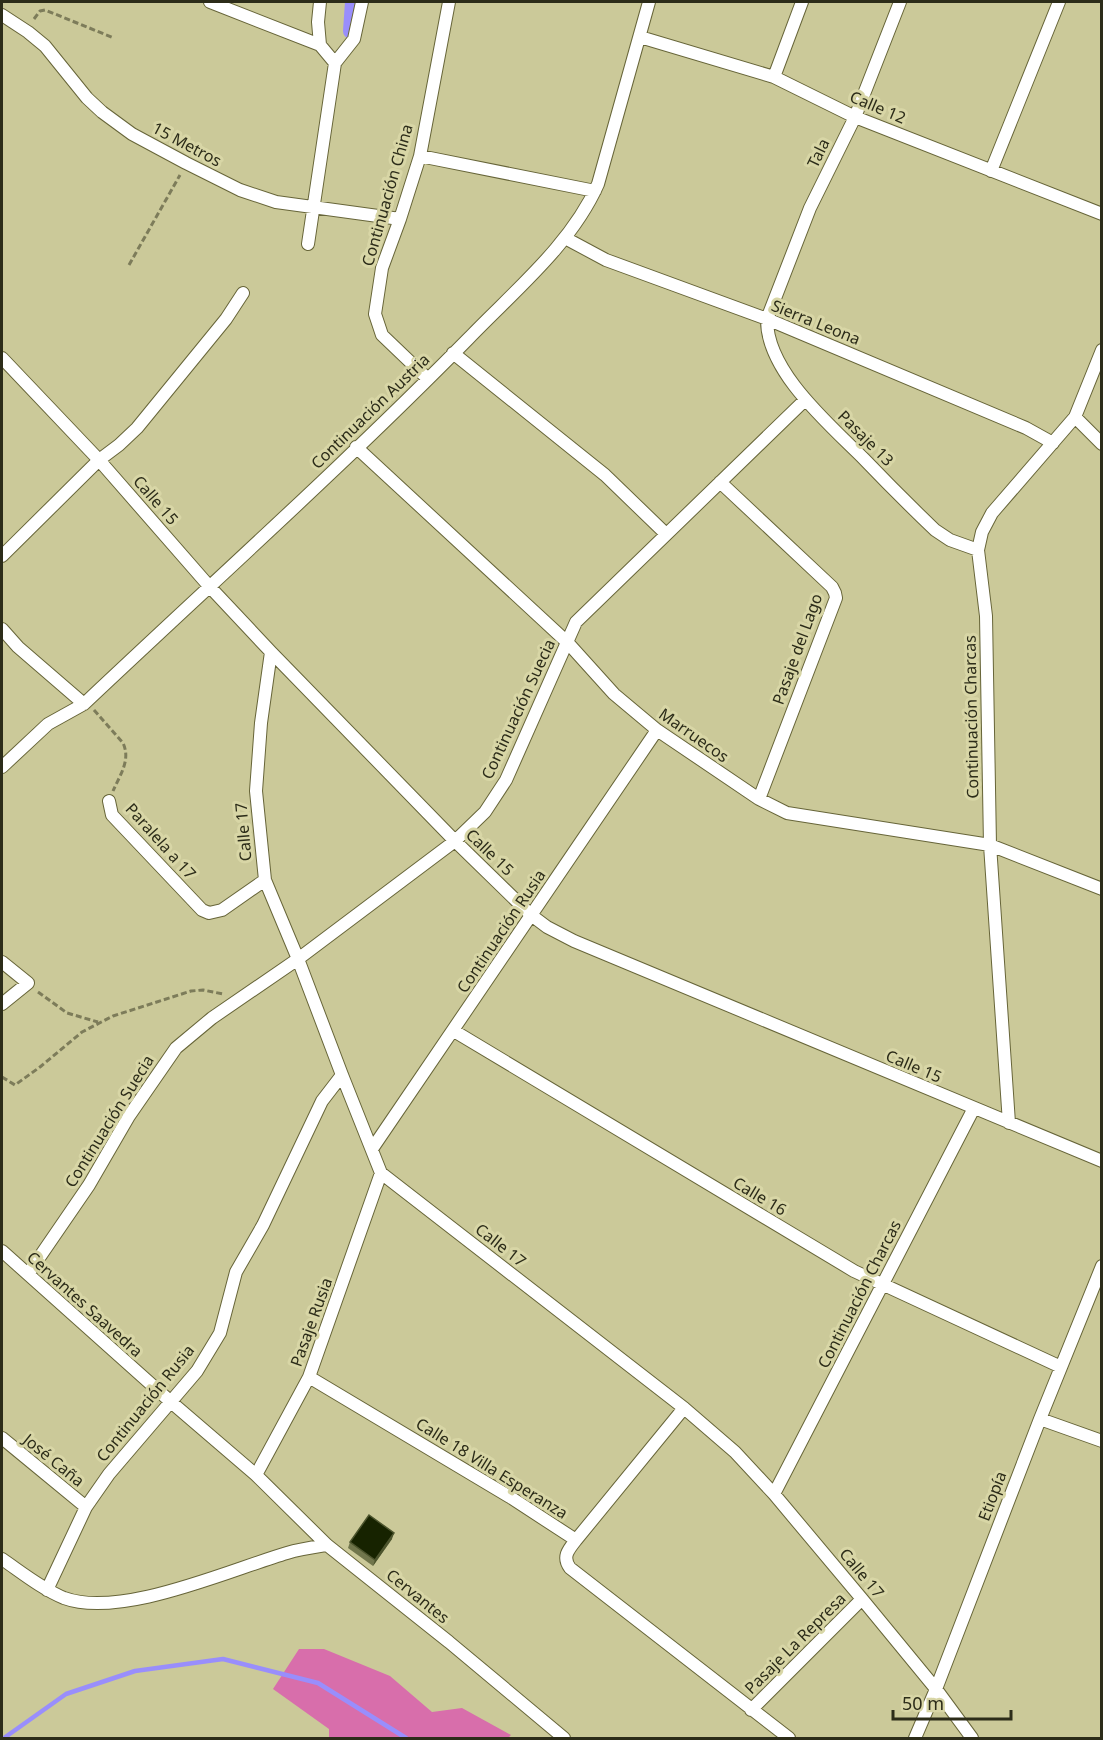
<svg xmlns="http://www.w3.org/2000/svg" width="1103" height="1740" font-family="'Noto Sans',sans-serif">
<rect width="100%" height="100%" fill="#cbc999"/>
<path fill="#d86eab" d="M299,1649H324L390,1676L432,1712L462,1708L511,1735L508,1738H329V1729L273,1689Z"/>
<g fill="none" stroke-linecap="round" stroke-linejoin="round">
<path stroke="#998efc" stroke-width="4.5" d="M4,1738L66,1694L135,1671L223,1659L318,1683L406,1738"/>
<path stroke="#998efc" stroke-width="16" d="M351,31L353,2"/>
<g stroke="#676539" stroke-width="14">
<path id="minor" d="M210,2L320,45L335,63
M320,2L318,22L320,45
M900,2L855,117L810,208L767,319C766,371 829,424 864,459C887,483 911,507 935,530L950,540L978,550
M2,15L28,32L45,46L87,98L102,112L132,134L186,163L240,190L276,202L400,219
M640,37L774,77L855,117L1102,214
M335,63L354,39L362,2
M774,77L802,2
M420,156L595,191
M991,171L1059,2
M565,238L606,260L767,319L1026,428L1053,443
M308,244L335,63
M453,353L605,475L666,534
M2,358L99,460L209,586L271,652L455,841L531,915L547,927L574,941L1102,1161
M428,379L382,335L375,314L382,268L400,219L420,156L449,2
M1075,417L1102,444
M356,447L568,643L614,694L657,730L759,799L787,813L990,845L1102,889
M720,482L832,587L835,593L836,598L759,799
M2,556L99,460L119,445L137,428L226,319L243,293
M2,629L18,647L84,704
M271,652L261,723L256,791L265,880L298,959L342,1075L381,1173L684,1408L735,1452L774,1494L862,1599L936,1689L972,1738
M2,767L48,724L84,704C212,583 344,465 468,339C514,291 571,245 598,184L649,2
M109,801L112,815L202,910L209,913L222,910L265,880
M2,962L28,983L2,1004
M454,1031L854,1271L1061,1367
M1009,1123L990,845L986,616L978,550L982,532L992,513L1075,417L1102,350
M372,1149L657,730
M2,1251L171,1402L256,1475L327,1545L449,1642L564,1738
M28,1274L89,1185L129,1116L176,1048L212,1018L298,959L455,841L485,812L506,780L576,622L805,400
M309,1377L510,1497L576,1540C568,1550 562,1557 570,1568L789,1738
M1040,1419L1102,1441
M2,1438L86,1507
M256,1475L309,1377L381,1173
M774,1494L974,1108
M576,1540L684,1408
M2,1559C21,1572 42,1589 64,1598C121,1619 229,1570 287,1553C300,1549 314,1547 327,1545
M47,1590L86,1507L109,1474L197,1371L220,1333L236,1272L263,1225L322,1101L342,1075
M751,1710L862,1599
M915,1738L936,1689L1040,1419L1102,1266"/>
</g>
<path stroke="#7d7c5a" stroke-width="3" stroke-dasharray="6 3" stroke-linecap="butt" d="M34,19L40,11L45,10L114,38
M129,265L180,175
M94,710L123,743C131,760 120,775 113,791
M38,992L67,1013L98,1022
M2,1077L15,1085L40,1067L82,1032L113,1016L191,991L203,990L223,994"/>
<use href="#minor" stroke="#fff" stroke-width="12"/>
</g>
<path fill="#71764c" d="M392,1539L373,1566L348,1548L350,1542Z"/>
<path fill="#4d552e" d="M394,1533L392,1539L373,1566L375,1560Z"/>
<path fill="#172300" stroke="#4d552e" stroke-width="1.5" d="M369,1515L394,1533L375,1560L350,1542Z"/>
<g text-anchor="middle" stroke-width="6" stroke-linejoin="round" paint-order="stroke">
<g font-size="16" fill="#2c2c19" stroke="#d8d6a6">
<text transform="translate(878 107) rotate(23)" y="6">Calle 12</text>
<text transform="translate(187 144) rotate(28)" y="6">15 Metros</text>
<text transform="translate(818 153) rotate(-64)" y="6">Tala</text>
<text transform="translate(387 195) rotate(-74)" y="6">Continuación China</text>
<text transform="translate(816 322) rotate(22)" y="6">Sierra Leona</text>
<text transform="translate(370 411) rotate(-44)" y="6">Continuación Austria</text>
<text transform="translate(866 438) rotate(45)" y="6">Pasaje 13</text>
<text transform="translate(156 500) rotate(49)" y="6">Calle 15</text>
<text transform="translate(797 649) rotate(-70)" y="6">Pasaje del Lago</text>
<text transform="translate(518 709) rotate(-65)" y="6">Continuación Suecia</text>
<text transform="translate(971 717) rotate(-91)" y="6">Continuación Charcas</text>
<text transform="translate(694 735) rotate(35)" y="6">Marruecos</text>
<text transform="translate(243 832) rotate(-95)" y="6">Calle 17</text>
<text transform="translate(161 841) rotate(48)" y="6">Paralela a 17</text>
<text transform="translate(490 852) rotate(44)" y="6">Calle 15</text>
<text transform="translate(501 931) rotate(-56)" y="6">Continuación Rusia</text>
<text transform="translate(914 1066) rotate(23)" y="6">Calle 15</text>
<text transform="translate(109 1121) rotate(-58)" y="6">Continuación Suecia</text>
<text transform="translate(760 1196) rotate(31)" y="6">Calle 16</text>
<text transform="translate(501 1245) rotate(38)" y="6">Calle 17</text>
<text transform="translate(859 1294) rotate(-63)" y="6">Continuación Charcas</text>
<text transform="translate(85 1304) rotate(42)" y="6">Cervantes Saavedra</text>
<text transform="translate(311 1322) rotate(-70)" y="6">Pasaje Rusia</text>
<text transform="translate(145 1403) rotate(-51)" y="6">Continuación Rusia</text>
<text transform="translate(54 1460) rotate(39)" y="6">José Caña</text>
<text transform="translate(492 1468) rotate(32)" y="6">Calle 18 Villa Esperanza</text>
<text transform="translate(992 1496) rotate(-69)" y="6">Etiopía</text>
<text transform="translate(862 1573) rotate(50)" y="6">Calle 17</text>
<text transform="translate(418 1596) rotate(39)" y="6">Cervantes</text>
<text transform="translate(795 1643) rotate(-45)" y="6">Pasaje La Represa</text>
</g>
</g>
<rect width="1103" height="1740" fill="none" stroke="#2c2c19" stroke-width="6"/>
<path d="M893 1710v9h118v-9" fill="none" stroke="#2c2c19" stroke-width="3"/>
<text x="902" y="1710" font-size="18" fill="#2c2c19" stroke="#d8d6a6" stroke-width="4.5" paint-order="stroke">50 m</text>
</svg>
